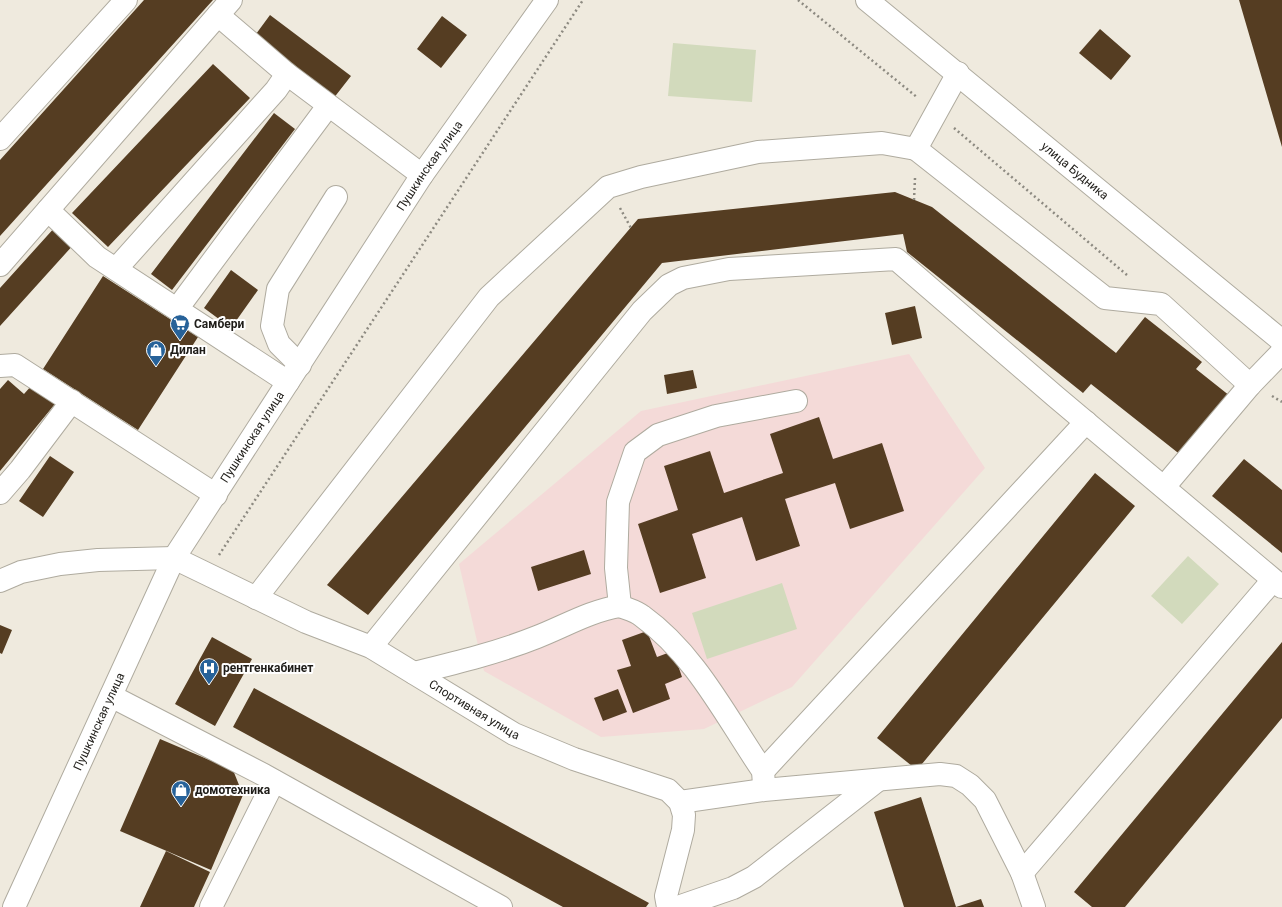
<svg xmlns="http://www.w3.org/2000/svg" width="1282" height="907" font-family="Roboto,sans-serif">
<rect width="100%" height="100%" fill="#efeade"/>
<path fill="#f4dad8" d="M909,354L985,468L792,687L704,729L601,737L484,671L459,564L641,411Z"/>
<path fill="#d2dabc" d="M673,43L756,50L752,102L668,96Z
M1188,556L1219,584L1182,624L1151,596Z
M782,583L797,629L707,659L692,613Z"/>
<path fill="#553d22" d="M144,0H213L0,236V160Z
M1239,0H1282V147Z
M270,15L351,76L333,99L253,38Z
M442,16L467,35L441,68L417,49Z
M1100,29L1131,56L1111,80L1079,53Z
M213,64L250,98L108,247L72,213Z
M274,113L295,129L172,290L151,274Z
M895,192L932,207L1116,353L1145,317L1202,362L1196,369L1230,396L1182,456L1091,384L1083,393L907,252L903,234L662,263L368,615L327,585L638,219Z
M56,226L75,243L0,326V288Z
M231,270L258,290L231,328L204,308Z
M103,276L198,337L138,430L43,369Z
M915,306L922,338L892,345L885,313Z
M693,370L697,388L667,394L664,375Z
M8,380L24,394L32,385L55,404L0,471V389Z
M819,417L833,459L882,443L904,511L850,529L835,483L785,499L800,546L756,561L742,517L692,534L706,578L660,593L638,524L678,510L664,466L710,451L724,493L783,473L770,434Z
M50,456L74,472L43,517L19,501Z
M1244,459L1282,490V553L1212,496Z
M1095,473L1135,506L917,770L877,738Z
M584,550L591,574L538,591L531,567Z
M0,625L12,630L2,654L0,653Z
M647,631L657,657L673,651L682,677L665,684L670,699L633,713L617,670L631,666L622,640Z
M212,637L252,659L215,726L175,704Z
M1282,642V718L1125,907H1092L1074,892Z
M254,688L649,903L646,907H563L233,727Z
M618,689L627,712L603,721L594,698Z
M160,739L233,770L243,795L211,870L120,831Z
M921,797L956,907L981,899L984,907H904L874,812Z
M166,851L210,872L194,907H140Z"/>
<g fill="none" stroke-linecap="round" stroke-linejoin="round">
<g stroke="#afab9f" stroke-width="24">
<g id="minor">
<path d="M218,15L287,74"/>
<path d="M0,139L126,0"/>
<path d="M916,149L1105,298L1161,304L1250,385"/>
<path d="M48,210L97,257L288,382"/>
<path d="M0,265L231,0"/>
<path d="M116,269L276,90L287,74L422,175"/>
<path d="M177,309L328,106"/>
<path d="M300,365L279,344L272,326L278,289L336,197"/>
<path d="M0,366L15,365L216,495"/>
<path d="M1164,487L1250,385L1282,352"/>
<path d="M0,493L20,470L72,401"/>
<path id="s1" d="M0,581L21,572L60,564L98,560L174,558L306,622L371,647L514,734L574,759L668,790L680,802L684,815L683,830L666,896L668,907"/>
<path d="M256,598L489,297L608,187L641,177L758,152L882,143L916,149L958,73"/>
<path d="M620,606C627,609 636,611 642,616C696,655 726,717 763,771L764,785"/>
<path d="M371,647L642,311L669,285L683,278L729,269L896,259L1056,397L1282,587"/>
<path d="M414,673C455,663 497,653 537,637C565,626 590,611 620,606L616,568L618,502L635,452L658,435L716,416L796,401"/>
<path d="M111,696L264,775L501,907"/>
<path d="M763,771L1086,422"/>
<path d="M680,802L764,790L940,774L956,776L970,785L985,800L1022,873L1034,907"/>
<path d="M1022,873L1273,580"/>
<path d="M211,907L274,781"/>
<path d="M678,907L733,888L754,877L878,780"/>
</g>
</g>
<g stroke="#afab9f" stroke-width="24">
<g id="major">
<path id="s2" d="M867,0L1282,341"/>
<path id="s3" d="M14,907L174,558L422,175L547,0"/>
</g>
</g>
<path stroke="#8d8a81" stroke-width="2.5" stroke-dasharray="2 3" stroke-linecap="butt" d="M798,0L918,98
M954,128L1127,275
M914,200L915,178
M620,208L631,228
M1272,396L1282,402
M219,555L583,0"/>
<use href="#minor" stroke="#fff" stroke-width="22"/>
<use href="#major" stroke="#fff" stroke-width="22"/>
</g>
<defs>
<g id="supermarket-pin" transform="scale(1)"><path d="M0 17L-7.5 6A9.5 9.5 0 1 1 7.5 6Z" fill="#276299" stroke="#fff"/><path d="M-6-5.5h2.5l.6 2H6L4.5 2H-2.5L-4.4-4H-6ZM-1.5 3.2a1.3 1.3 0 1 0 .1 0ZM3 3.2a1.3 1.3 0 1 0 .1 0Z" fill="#fff"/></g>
<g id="shop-pin" transform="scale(1)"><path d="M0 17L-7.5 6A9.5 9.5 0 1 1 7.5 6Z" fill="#276299" stroke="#fff"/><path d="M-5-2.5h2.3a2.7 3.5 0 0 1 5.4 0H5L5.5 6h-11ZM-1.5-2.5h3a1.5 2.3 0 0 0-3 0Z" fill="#fff"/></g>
<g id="hospital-pin" transform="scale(1)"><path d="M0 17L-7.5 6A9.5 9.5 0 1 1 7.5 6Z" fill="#276299" stroke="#fff"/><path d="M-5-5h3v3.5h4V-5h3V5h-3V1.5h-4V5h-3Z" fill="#fff"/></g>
</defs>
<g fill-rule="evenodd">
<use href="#supermarket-pin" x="180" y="324"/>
<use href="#shop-pin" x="156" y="350"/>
<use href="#hospital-pin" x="209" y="668"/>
<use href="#shop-pin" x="181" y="790"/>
</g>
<g text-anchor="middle" stroke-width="4" stroke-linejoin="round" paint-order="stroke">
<g font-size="12" fill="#1f1d19" stroke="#fff">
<text dy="4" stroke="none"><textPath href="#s3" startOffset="852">Пушкинская улица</textPath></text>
<text dy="4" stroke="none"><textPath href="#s2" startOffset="269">улица Будника</textPath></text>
<text dy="4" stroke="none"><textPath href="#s3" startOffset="528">Пушкинская улица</textPath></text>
<text dy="4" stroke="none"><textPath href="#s1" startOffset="514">Спортивная улица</textPath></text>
<text dy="4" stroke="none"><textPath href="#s3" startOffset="204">Пушкинская улица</textPath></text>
</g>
<g font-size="12" font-weight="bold" fill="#1f1d19" stroke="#fff" text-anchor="start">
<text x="194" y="328">Самбери</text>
<text x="170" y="354">Дилан</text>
<text x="223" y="672">рентгенкабинет</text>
<text x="195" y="794">домотехника</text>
</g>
</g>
</svg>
